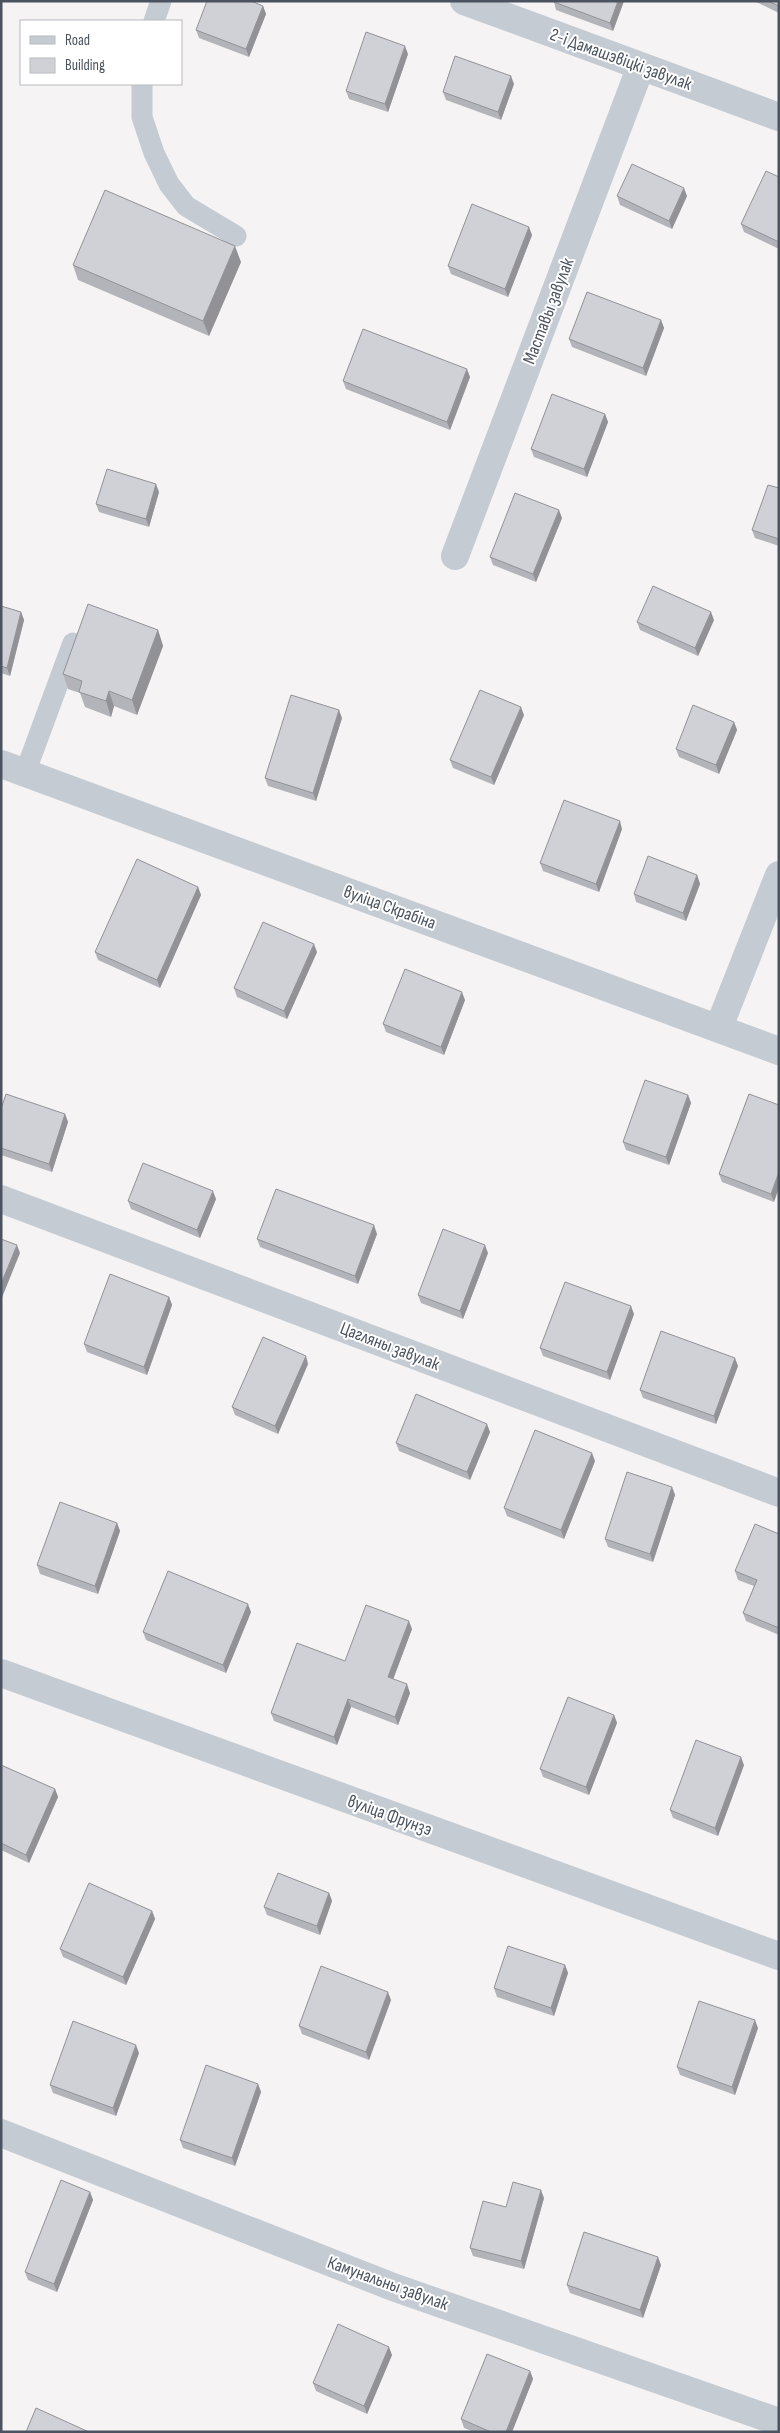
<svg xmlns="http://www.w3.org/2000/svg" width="780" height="2433" font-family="'Sofia Sans Condensed',sans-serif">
<rect width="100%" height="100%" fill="#f5f3f3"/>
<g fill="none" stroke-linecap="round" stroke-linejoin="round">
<path stroke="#c4cbd3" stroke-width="21" d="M154,21L161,1
M142,84V117L154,153L169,184L186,206L236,236
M25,773L73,643"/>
<path stroke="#c4cbd3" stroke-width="28" d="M464,1L779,117
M455,556L641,66
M1,764L779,1051
M719,1027L779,875
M1,1199L779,1493
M1,1673L779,1956
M1,2133L393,2287L779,2422"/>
</g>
<path fill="#b3b4b9" d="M624,1L613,31L556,10L554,2Z
M755,1H779V13L756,2Z
M263,6L266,14L249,57L199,38L196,30Z
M408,54L388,112L349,99L346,91Z
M514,84L501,120L446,100L443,92Z
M779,177V249L744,232L741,224Z
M617,196H687L672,229L620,205Z
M532,235L508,297L451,274L448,266Z
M241,262L209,336L78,280L73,265Z
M661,320L664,328L646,376L572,347L569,339Z
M470,377L450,430L346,389L343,381Z
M605,414L608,422L587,477L534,457L531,449Z
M779,488V546L755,538L752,530Z
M159,492L149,527L99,512L96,504Z
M562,518L536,582L493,565L490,557Z
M1,606L21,612L24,620L10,676L1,673Z
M714,620L698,656L640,630L637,622Z
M158,630L163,646L137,715L114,706L111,717L85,707L80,693L68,689L63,674Z
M524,715L494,785L453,768L450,760Z
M342,718L316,801L268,786L265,778Z
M734,722L737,730L719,774L679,757L676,749Z
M622,829L599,892L543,871L540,863Z
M697,875L700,884L686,921L636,902L634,894Z
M198,887L201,895L160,988L98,960L95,952Z
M317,952L287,1019L237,997L234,988Z
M465,1000L444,1055L386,1032L383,1024Z
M749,1094L774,1202L722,1182L719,1174Z
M688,1095L691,1103L669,1165L626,1150L623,1142Z
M1,1109L65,1114L68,1122L52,1172L1,1155Z
M216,1199L200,1238L131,1209L128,1201Z
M377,1234L358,1284L260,1247L257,1239Z
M488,1253L463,1319L421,1303L418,1295Z
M169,1297L172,1305L147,1375L87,1352L84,1344Z
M634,1314L610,1380L543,1356L540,1348Z
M308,1364L278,1434L235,1415L232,1407Z
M738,1366L716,1424L643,1398L640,1390Z
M490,1432L470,1480L399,1451L396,1443Z
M595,1461L564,1539L507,1516L504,1508Z
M672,1487L675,1495L653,1562L608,1547L605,1539Z
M117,1523L120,1531L98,1594L40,1574L37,1565Z
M779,1534V1635L746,1621L743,1613L754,1586L738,1580L735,1571Z
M251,1612L226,1673L146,1640L143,1632Z
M412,1629L393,1679L410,1693L398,1725L351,1707L337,1745L274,1721L271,1713L345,1661Z
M614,1715L617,1723L589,1795L543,1777L540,1769Z
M1,1765L55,1789L58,1797L29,1863L1,1850Z
M744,1765L718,1836L673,1818L670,1810Z
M329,1893L332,1901L320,1935L267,1915L264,1907Z
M152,1911L155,1919L126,1985L63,1957L60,1949Z
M565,1965L568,1973L554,2016L497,1997L494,1988Z
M391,2000L369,2060L302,2034L299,2026Z
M758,2028L735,2095L680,2075L677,2067Z
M139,2053L116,2116L53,2093L50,2085Z
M258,2084L261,2092L235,2166L183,2148L180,2140Z
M90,2192L93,2200L57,2292L28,2280L25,2272Z
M544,2198L524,2269L473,2256L470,2248L506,2207Z
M661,2265L643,2318L570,2293L567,2285Z
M392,2355L367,2414L316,2391L313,2383Z
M530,2371L533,2379L512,2432H474L464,2428L461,2419Z"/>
<path fill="#929296" d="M618,1H624L613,31L610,23Z
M263,6L266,14L249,57L246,49Z
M405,46L408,54L388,112L385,104Z
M511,76L514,84L501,120L498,112Z
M684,188L687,196L672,229L669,221Z
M529,227L532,235L508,297L505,289Z
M235,246L241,262L209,336L203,321Z
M661,320L664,328L646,376L643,368Z
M467,369L470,377L450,430L447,422Z
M605,414L608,422L587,477L584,469Z
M156,484L159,492L149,527L146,519Z
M559,510L562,518L536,582L533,574Z
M21,612L24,620L10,676L7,668Z
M711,612L714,620L698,656L695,648Z
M158,630L163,646L137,715L132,700Z
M109,691L114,706L111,717L106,701Z
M521,707L524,715L494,785L491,777Z
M339,710L342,718L316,801L313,793Z
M734,722L737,730L719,774L716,765Z
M620,821L622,829L599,892L596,884Z
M697,875L700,884L686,921L683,913Z
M198,887L201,895L160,988L157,980Z
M314,944L317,952L287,1019L284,1011Z
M462,992L465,1000L444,1055L441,1047Z
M688,1095L691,1103L669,1165L666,1157Z
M65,1114L68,1122L52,1172L49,1164Z
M779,1172V1188L774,1202L771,1194Z
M213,1191L216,1199L200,1238L197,1230Z
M374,1225L377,1234L358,1284L355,1276Z
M17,1245L20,1253L1,1300V1284Z
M485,1245L488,1253L463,1319L460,1311Z
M169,1297L172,1305L147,1375L144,1367Z
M631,1306L634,1314L610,1380L607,1372Z
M306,1356L308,1364L278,1434L275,1426Z
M735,1358L738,1366L716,1424L714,1416Z
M487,1424L490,1432L470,1480L467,1472Z
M592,1453L595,1461L564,1539L561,1530Z
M672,1487L675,1495L653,1562L650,1554Z
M117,1523L120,1531L98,1594L95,1586Z
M248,1604L251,1612L226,1673L223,1665Z
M409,1621L412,1629L391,1685L388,1677Z
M407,1684L410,1693L398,1725L395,1717Z
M348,1699L351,1707L337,1745L334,1737Z
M614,1715L617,1723L589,1795L586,1787Z
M741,1757L744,1765L718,1836L715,1828Z
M55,1789L58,1797L29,1863L26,1855Z
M329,1893L332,1901L320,1935L317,1926Z
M152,1911L155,1919L126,1985L123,1977Z
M565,1965L568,1973L554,2016L551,2008Z
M388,1992L391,2000L369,2060L366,2052Z
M755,2020L758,2028L735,2095L732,2087Z
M136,2045L139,2053L116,2116L113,2108Z
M258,2084L261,2092L235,2166L232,2158Z
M541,2190L544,2198L524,2269L521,2261Z
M90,2192L93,2200L57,2292L54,2284Z
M658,2257L661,2265L643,2318L640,2310Z
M389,2347L392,2355L367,2414L364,2406Z
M530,2371L533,2379L512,2432H506Z"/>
<path fill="#d0d1d7" stroke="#929296" d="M207,1H251L263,6L246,49L196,30Z
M554,1H618L610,23L554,2Z
M768,1H779V6Z
M366,32L405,46L385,104L346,91Z
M455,56L511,76L498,112L443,92Z
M632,164L684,188L669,221L617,196Z
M766,171L779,177V242L741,224Z
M105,190L235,246L203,321L73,265Z
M472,204L529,227L505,289L448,266Z
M587,292L661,320L643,368L569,339Z
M363,329L467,369L447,422L343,381Z
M552,394L605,414L584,469L531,449Z
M107,469L156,484L146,519L96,504Z
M768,485L779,488V539L752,530Z
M515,493L559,510L533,574L490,557Z
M653,586L711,612L695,648L637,622Z
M88,604L158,630L132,700L109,691L106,701L79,692L82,681L63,674Z
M1,606L21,612L7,668L1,666Z
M480,690L521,707L491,777L450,760Z
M291,695L339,710L313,793L265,778Z
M693,705L734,722L716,765L676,749Z
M564,800L620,821L596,884L540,863Z
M648,856L697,875L683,913L634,894Z
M137,859L198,887L157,980L95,952Z
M263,922L314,944L284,1011L234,988Z
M405,969L462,992L441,1047L383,1024Z
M645,1080L688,1095L666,1157L623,1142Z
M6,1094L65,1114L49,1164L1,1148V1109Z
M749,1094L779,1105V1172L771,1194L719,1174Z
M143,1163L213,1191L197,1230L128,1201Z
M276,1189L374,1225L355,1276L257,1239Z
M443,1229L485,1245L460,1311L418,1295Z
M1,1239L17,1245L1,1284Z
M110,1274L169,1297L144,1367L84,1344Z
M565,1282L631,1306L607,1372L540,1348Z
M661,1331L735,1358L714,1416L640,1390Z
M263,1337L306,1356L275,1426L232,1407Z
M416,1394L487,1424L467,1472L396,1443Z
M535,1430L592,1453L561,1530L504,1508Z
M627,1472L672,1487L650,1554L605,1539Z
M60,1502L117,1523L95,1586L37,1565Z
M755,1524L779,1534V1628L743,1613L757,1580L735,1571Z
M168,1571L248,1604L223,1665L143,1632Z
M366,1605L409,1621L388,1677L407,1684L395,1717L348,1699L334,1737L271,1713L297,1643L345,1661Z
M568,1697L614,1715L586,1787L540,1769Z
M696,1740L741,1757L715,1828L670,1810Z
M1,1765L55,1789L26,1855L1,1843Z
M278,1873L329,1893L317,1926L264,1907Z
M89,1883L152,1911L123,1977L60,1949Z
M508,1946L565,1965L551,2008L494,1988Z
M321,1966L388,1992L366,2052L299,2026Z
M699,2001L755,2020L732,2087L677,2067Z
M73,2021L136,2045L113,2108L50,2085Z
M206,2065L258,2084L232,2158L180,2140Z
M61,2180L90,2192L54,2284L25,2272Z
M513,2182L541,2190L521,2261L470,2248L483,2201L506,2207Z
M584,2232L658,2257L640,2310L567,2285Z
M338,2324L389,2347L364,2406L313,2383Z
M487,2354L530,2371L506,2432H491L461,2419Z
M36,2408L89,2432H26Z"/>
<g text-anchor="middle" stroke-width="4" stroke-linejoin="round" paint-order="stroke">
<g font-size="18" fill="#4b5360" stroke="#fff">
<text transform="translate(621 59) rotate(20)" y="6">2-і Дамашэвіцкі завулак</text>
<text transform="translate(548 311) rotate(-69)" y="6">Маставы завулак</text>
<text transform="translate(390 907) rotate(20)" y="6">вуліца Скрабіна</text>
<text transform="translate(390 1346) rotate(21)" y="6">Цагляны завулак</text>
<text transform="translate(390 1815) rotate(20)" y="6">вуліца Фрунзэ</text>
<text transform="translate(388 2283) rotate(20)" y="6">Камунальны завулак</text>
</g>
</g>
<rect width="780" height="2433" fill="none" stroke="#4b5360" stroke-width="5"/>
<rect x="20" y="20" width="162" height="65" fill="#ffffff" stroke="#b7babf"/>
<rect x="30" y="36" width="25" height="8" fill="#c4cbd3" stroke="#b7babf"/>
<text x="65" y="45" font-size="15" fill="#4b5360">Road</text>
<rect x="30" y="58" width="25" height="15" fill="#d0d1d7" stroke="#b7babf"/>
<text x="65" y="70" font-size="15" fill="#4b5360">Building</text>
</svg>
